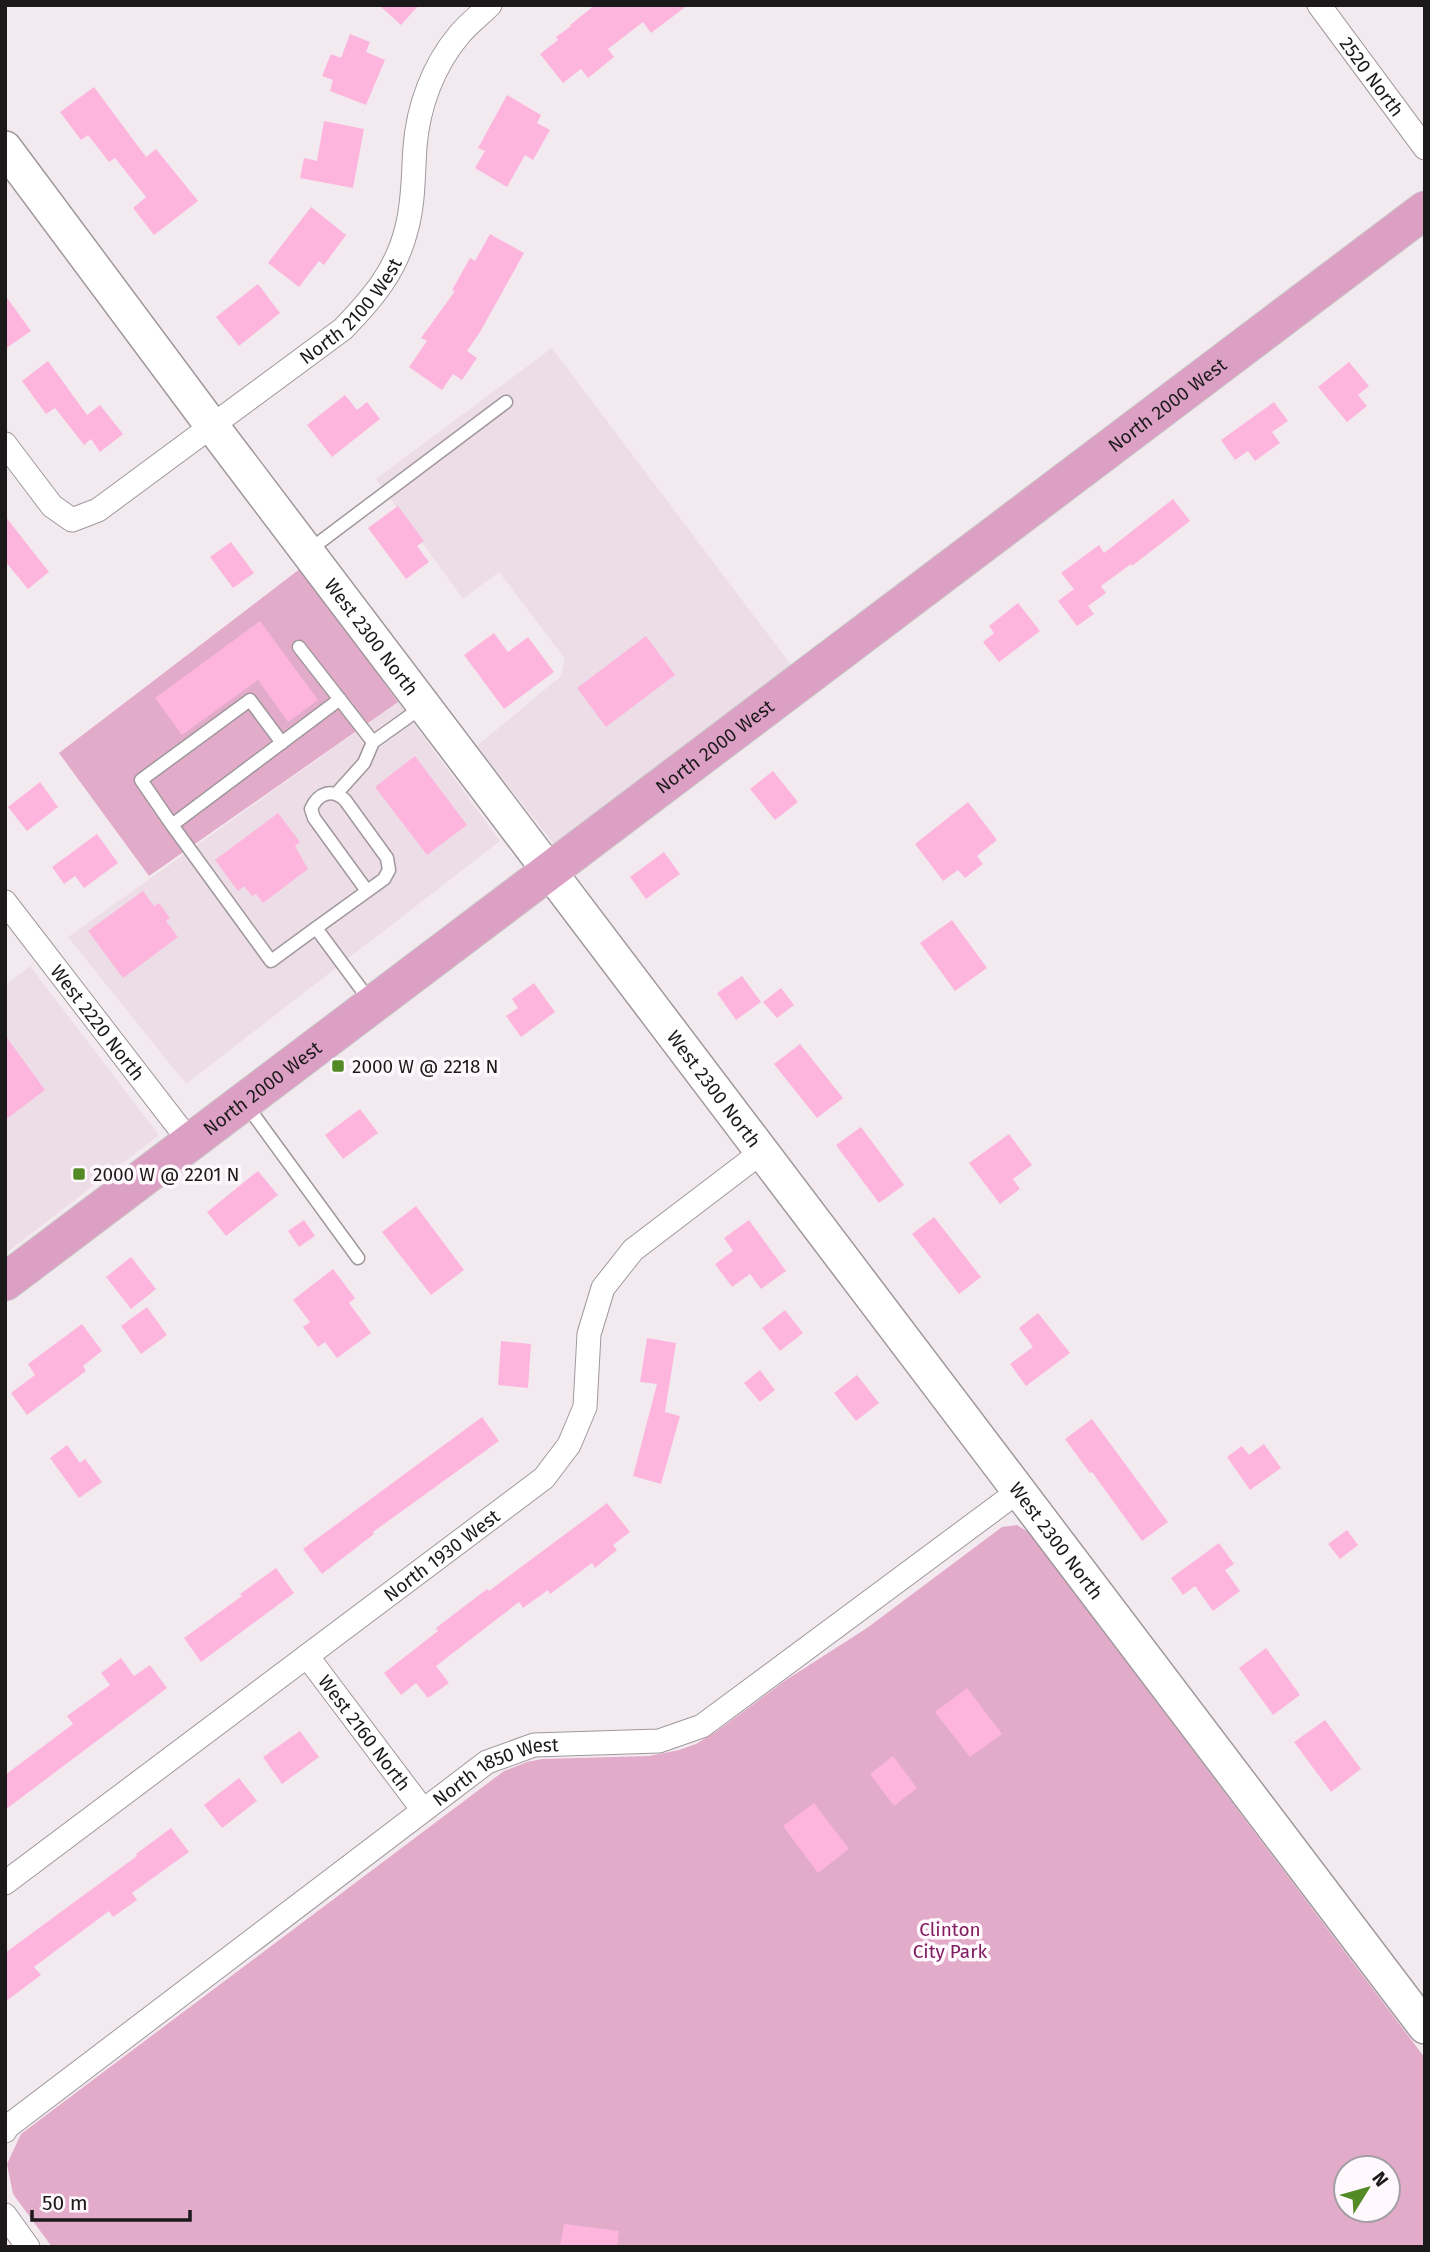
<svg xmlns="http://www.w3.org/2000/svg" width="1430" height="2252" font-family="'Fira Sans',sans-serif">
<rect width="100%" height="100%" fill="#f3eaef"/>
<path fill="#eddde6" d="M552,348L791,665L554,844L477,746L561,676L565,659L499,572L463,599L376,479Z
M398,702L500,841L186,1084L68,937Z
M30,966L159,1135L5,1254V985Z"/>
<path fill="#e2abca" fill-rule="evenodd" d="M301,568L398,702L149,876L59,753Z
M1017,1525L1028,1532L1425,2058V2247H52L13,2194L7,2164L21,2134L504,1771L527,1762L542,1759L649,1756L679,1750L696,1744L717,1731L786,1680L867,1628L1002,1527ZM1346,2168H1388V2210H1346Z"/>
<path fill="#fdb5de" d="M379,5H419L401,25Z
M595,5H688L651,33L643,22L608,49L614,57L588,78L581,69L563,83L540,54L558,40L556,37L571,26L570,25Z
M350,34L370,42L366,52L385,60L366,105L330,91L333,80L322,76L331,54L341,58Z
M94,87L146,157L156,149L198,201L154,235L133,208L146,197L115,158L109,162L88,135L81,140L60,112Z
M507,95L541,115L537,123L550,130L533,160L525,155L507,187L475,168L485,151L478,148Z
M324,121L364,129L353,188L300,178L304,158L317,161Z
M311,207L346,235L324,265L319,261L299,287L268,263Z
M490,234L524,253L480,332L467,351L477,358L462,380L453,374L442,390L409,367L427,341L421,338L455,291L452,290L470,258L475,261Z
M258,284L280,313L239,346L216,317Z
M5,295L31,331L5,349Z
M48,361L87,415L100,405L123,434L100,452L91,439L84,445L55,408L46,414L22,381Z
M1349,362L1369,386L1358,395L1367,406L1347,422L1318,387Z
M345,395L357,410L367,402L380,419L332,457L307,425Z
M1274,402L1288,421L1272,432L1280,443L1255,461L1248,451L1235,460L1221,440Z
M1173,499L1190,521L1132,566L1131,564L1101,586L1106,593L1088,606L1094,614L1077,626L1058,601L1074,589L1061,573L1099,545L1104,553Z
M398,506L424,541L417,546L429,562L406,579L368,528Z
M5,516L49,572L28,589L5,561Z
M231,542L254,573L233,588L210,557Z
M1018,603L1040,631L999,662L983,642L994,633L989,626Z
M260,621L318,700L288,722L258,680L182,735L155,698Z
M494,633L508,652L528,637L554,672L504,709L464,655Z
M646,636L675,675L606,727L577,688Z
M415,756L467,825L427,855L375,787Z
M773,771L798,802L775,820L750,789Z
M40,782L58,807L27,831L8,807Z
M968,802L997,840L977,856L983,864L965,878L958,870L943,881L915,844Z
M278,813L300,842L295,846L308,869L263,903L256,894L252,896L244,886L238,891L215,860Z
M97,834L118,863L84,888L75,876L64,884L52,867Z
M664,852L680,874L646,899L630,877Z
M143,891L154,906L159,903L170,918L166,921L178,937L123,978L88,931Z
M952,920L987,968L955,991L920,943Z
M742,976L761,1002L736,1020L717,993Z
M534,983L555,1012L521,1037L506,1016L518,1008L512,999Z
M781,988L794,1005L777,1018L763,1002Z
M5,1035L45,1090L5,1120Z
M800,1044L843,1098L817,1118L774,1064Z
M360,1109L378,1133L343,1159L325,1135Z
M861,1127L904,1185L879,1203L836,1145Z
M1009,1134L1032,1165L1013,1179L1020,1189L1000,1204L969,1163Z
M258,1171L278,1195L226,1236L207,1212Z
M416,1206L464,1270L431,1295L382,1232Z
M934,1217L981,1277L959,1294L912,1234Z
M304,1220L315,1236L299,1247L288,1231Z
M749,1220L786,1271L761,1289L750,1274L732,1287L715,1264L733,1251L724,1238Z
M131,1257L156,1289L131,1309L106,1277Z
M333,1269L355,1298L349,1303L371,1333L337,1358L325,1342L318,1347L303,1327L310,1322L293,1300Z
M147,1307L167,1335L141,1354L121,1326Z
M785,1310L803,1333L780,1351L762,1328Z
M1038,1313L1070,1353L1026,1386L1010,1364L1033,1347L1019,1328Z
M82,1324L102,1351L83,1366L86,1371L27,1415L11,1393L35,1375L28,1364Z
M647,1338L676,1343L665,1412L680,1416L661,1484L633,1476L657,1384L640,1382Z
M501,1341L531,1344L528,1388L498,1385Z
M760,1370L775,1390L760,1402L744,1383Z
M857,1375L879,1403L856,1421L834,1393Z
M482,1417L499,1441L373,1532L374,1534L322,1574L303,1549Z
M1092,1419L1168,1522L1142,1541L1092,1472L1090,1473L1065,1439Z
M1264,1444L1281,1468L1250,1490L1227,1457L1242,1446L1249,1455Z
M67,1445L80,1463L85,1459L102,1482L79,1498L50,1458Z
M607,1503L630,1532L613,1545L617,1550L595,1568L592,1563L550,1594L548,1590L523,1608L519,1602L436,1666L449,1683L428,1698L416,1683L401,1695L384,1673L438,1631L436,1628L487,1589L489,1591Z
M1347,1530L1358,1545L1340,1559L1328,1544Z
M1219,1543L1234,1564L1225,1570L1240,1591L1213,1611L1195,1586L1183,1595L1171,1578Z
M276,1568L294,1593L201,1662L184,1638L242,1596L240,1594Z
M1266,1648L1300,1695L1273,1715L1239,1668Z
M121,1658L134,1676L150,1665L167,1688L5,1810V1775L73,1724L67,1716L110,1685L101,1673Z
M967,1688L1002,1734L970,1757L935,1712Z
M1325,1720L1361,1769L1331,1792L1294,1742Z
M300,1731L319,1757L282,1784L263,1757Z
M893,1756L917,1788L894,1806L870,1774Z
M239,1778L257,1801L222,1828L204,1805Z
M814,1803L849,1849L818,1873L783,1826Z
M171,1828L189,1852L132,1893L137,1900L113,1917L109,1911L34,1967L41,1975L5,2002V1953L137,1856L136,1854Z
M564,2224L619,2231L617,2247H560Z"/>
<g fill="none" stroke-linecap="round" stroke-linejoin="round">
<g stroke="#a0989c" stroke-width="15">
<path id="lane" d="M308,551L506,402
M299,647L373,742L422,707
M340,699L172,825L271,961L316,928L370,1001
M337,793L364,763L373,742
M172,825L141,780L250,700L282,743
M316,928L384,879L389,870L387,858L345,800C332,788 318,793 311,809L314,818L367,891
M245,1103L358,1258"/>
</g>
<g stroke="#a0989c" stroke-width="25">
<g id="street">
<path id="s1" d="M1319,5L1425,148"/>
<path id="s2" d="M5,444L52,506L72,520L98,510L343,329C373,298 397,270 407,227C414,200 413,174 415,147C418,107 433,66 459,35C468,24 480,15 490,5"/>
<path id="s3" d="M5,902L190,1142"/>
<path id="s4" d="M307,1656L423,1810"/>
<path id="s5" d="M5,1883L544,1478L569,1445L585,1407L589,1334L603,1288L633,1250L763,1151"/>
<path id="s6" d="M5,2131L7,2127L487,1762L534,1745L659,1741L702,1726L1020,1490"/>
<path d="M5,2215L28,2247"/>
</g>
</g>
<g stroke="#a0989c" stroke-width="36">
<g id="secondary">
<path id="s7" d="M5,148L212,426L1425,2027"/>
</g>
</g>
<g stroke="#c9c8c8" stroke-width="39">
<g id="primary">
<path id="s8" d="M5,1282L1425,210"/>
</g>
</g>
<use href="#lane" stroke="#fff" stroke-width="12"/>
<use href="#street" stroke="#fff" stroke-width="23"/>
<use href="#secondary" stroke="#fff" stroke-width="33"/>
<use href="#primary" stroke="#dca0c5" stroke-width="37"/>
</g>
<g fill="#538a26" stroke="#fff8fc" stroke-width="2.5">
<rect x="331" y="1059" width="14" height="14" rx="3.5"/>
<rect x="72" y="1167" width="14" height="14" rx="3.5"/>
</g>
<g text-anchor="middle" stroke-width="7" stroke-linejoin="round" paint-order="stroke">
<g font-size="19" fill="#1c191a" stroke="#fff8fc">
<text dy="7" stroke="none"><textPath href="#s1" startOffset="89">2520 North</textPath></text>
<text dy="7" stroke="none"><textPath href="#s2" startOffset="453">North 2100 West</textPath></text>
<text dy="7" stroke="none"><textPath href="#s8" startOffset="1456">North 2000 West</textPath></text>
<text dy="7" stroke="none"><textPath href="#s7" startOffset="611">West 2300 North</textPath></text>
<text dy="7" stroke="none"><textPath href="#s8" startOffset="889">North 2000 West</textPath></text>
<text dy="7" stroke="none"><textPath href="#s3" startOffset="152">West 2220 North</textPath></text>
<text dy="7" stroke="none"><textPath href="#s8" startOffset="322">North 2000 West</textPath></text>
<text dy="7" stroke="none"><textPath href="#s7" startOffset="1178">West 2300 North</textPath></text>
<text dy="7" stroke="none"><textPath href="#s7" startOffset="1745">West 2300 North</textPath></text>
<text dy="7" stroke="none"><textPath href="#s5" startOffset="546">North 1930 West</textPath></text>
<text dy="7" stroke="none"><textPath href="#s4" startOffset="96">West 2160 North</textPath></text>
<text dy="7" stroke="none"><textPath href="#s6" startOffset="612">North 1850 West</textPath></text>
</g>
<g font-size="19" fill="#1c191a" stroke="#fff8fc" text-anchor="start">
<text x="352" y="1073">2000 W @ 2218 N</text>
<text x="93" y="1181">2000 W @ 2201 N</text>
</g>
<g font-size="19" fill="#801c60" stroke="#fff8fc">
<text x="950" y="1936">Clinton<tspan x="950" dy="22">City Park</tspan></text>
</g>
</g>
<rect width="1430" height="2252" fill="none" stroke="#1c191a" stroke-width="14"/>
<g transform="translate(1367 2189) rotate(53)"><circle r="33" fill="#fff8fc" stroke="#a49fa2" stroke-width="2"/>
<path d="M0-5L12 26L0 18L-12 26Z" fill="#538a26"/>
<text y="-10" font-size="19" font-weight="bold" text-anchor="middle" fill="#1c191a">N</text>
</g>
<path d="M32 2210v10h158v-10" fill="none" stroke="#1c191a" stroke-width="3.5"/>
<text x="42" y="2210" font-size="21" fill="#1c191a" stroke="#fff8fc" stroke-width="5" paint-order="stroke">50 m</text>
</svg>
